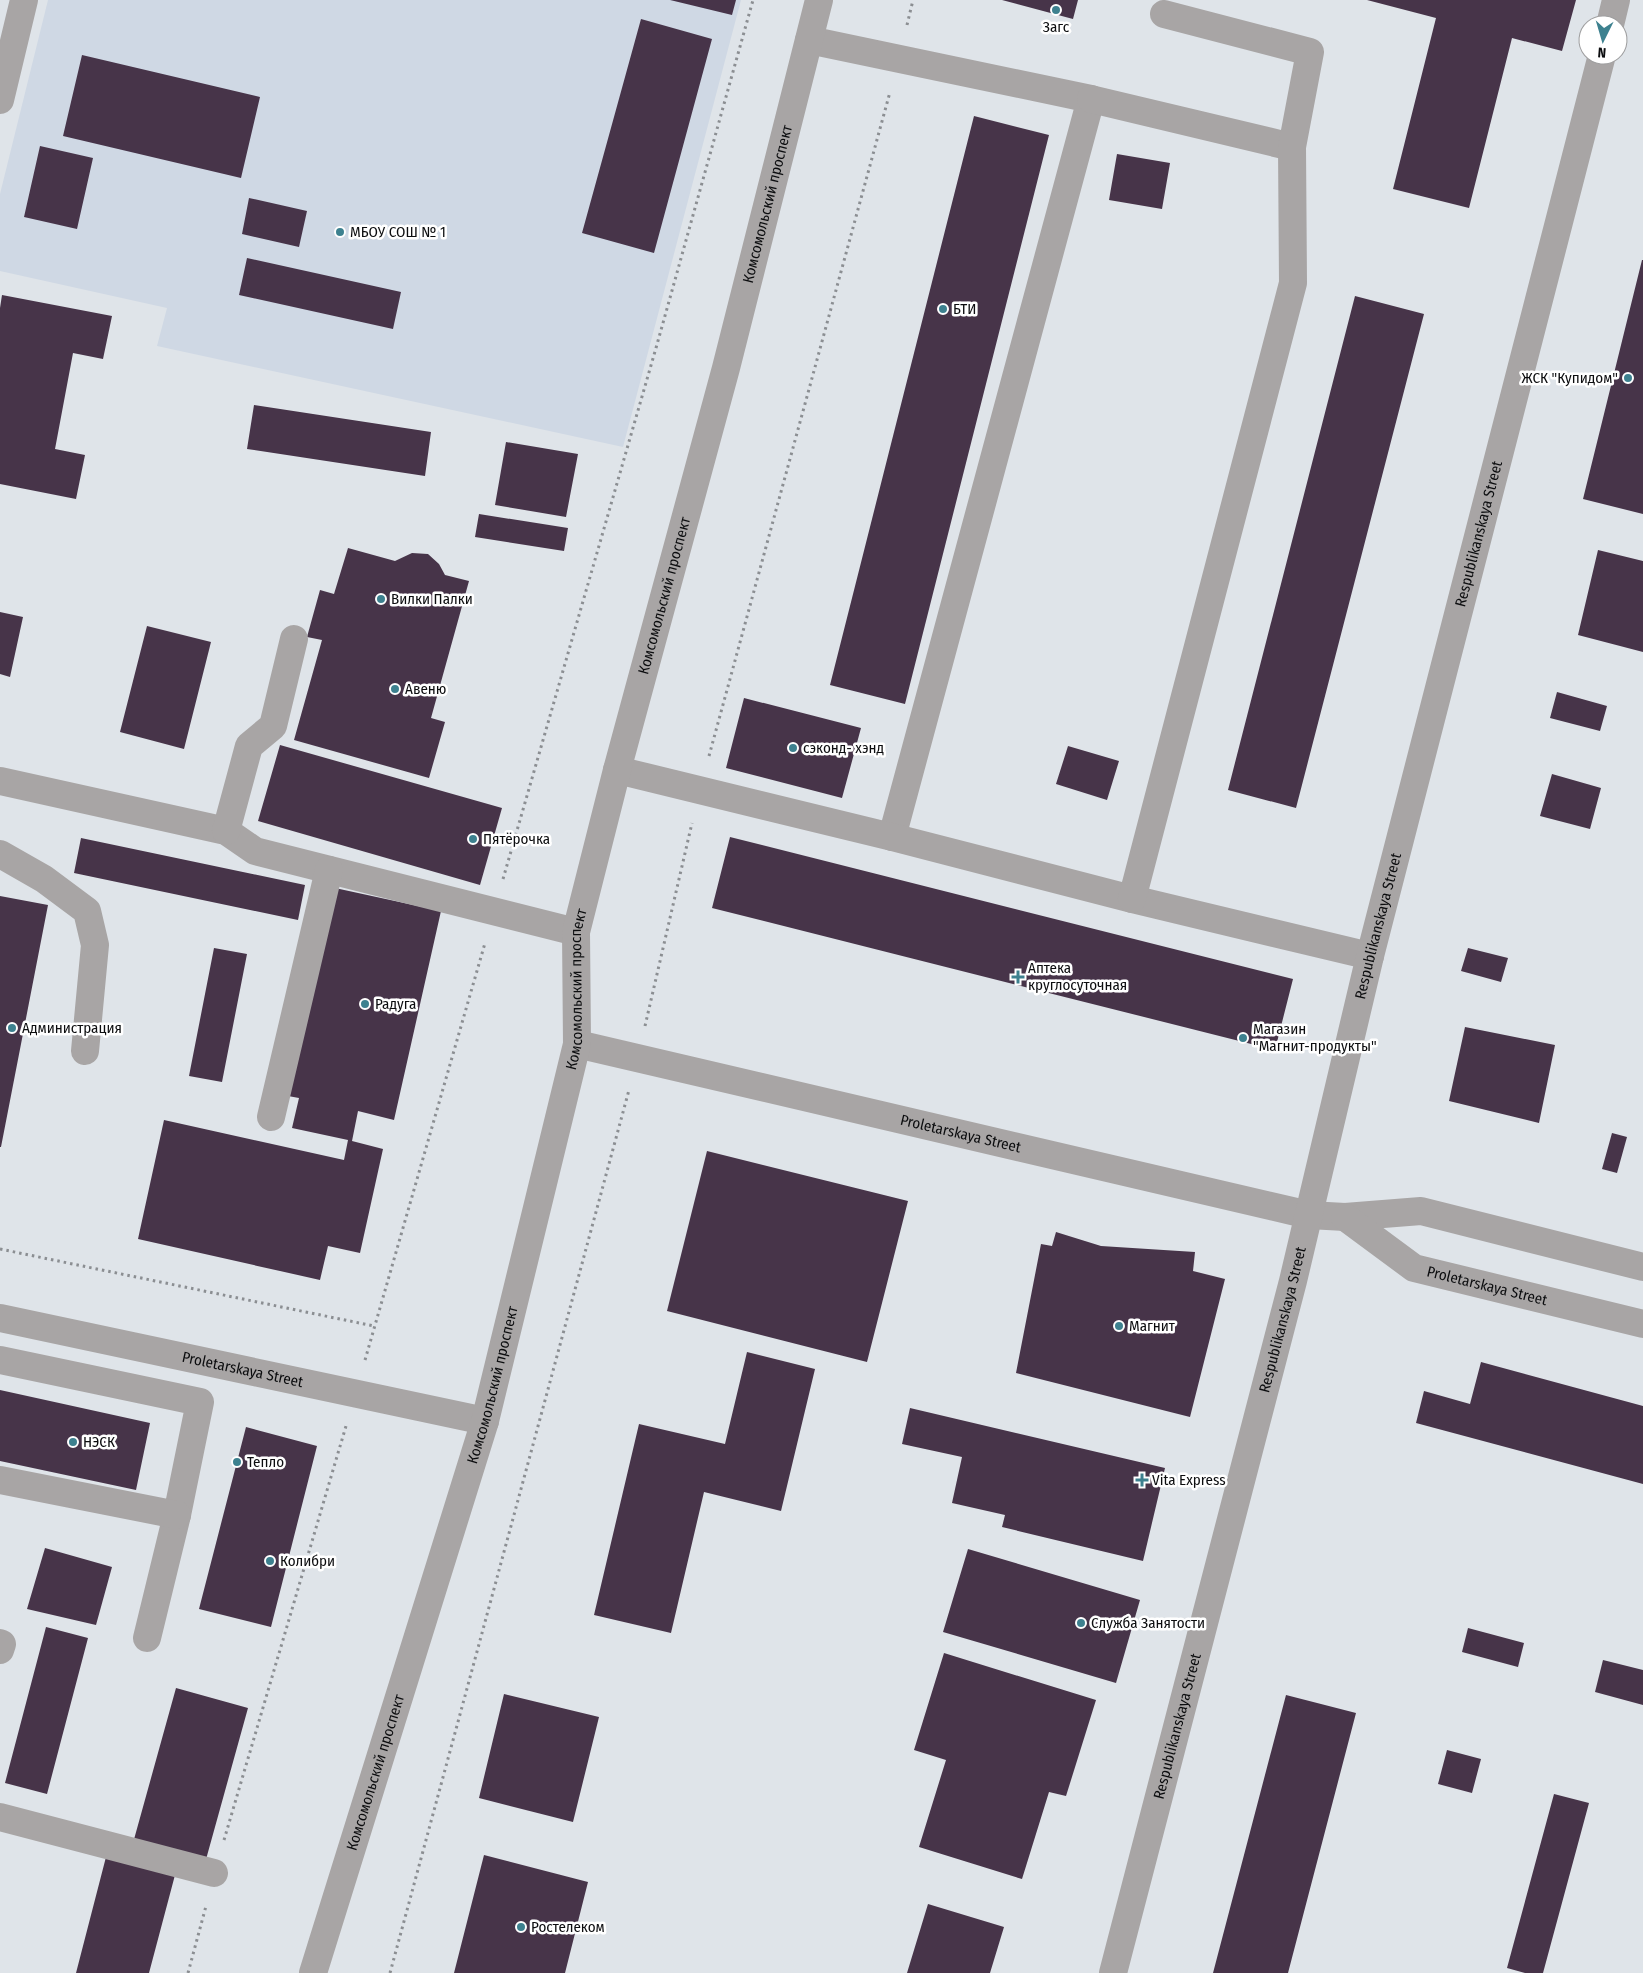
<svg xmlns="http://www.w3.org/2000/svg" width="1643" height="1973" font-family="'Fira Sans Condensed',sans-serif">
<rect width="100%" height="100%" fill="#dfe4e9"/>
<path fill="#cfd8e4" d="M48,0H741L623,447L157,346L167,308L0,271V194Z"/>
<path fill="#473449" d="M670,0H736L732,15Z
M1002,0H1078L1073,19Z
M1367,0H1576L1562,51L1512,38L1469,208L1393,189L1436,18Z
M641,19L712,39L654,253L582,233Z
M82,55L260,97L241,178L63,136Z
M974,116L1049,135L905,704L830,685Z
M40,146L93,158L77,229L24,217Z
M1117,154L1170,163L1162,209L1109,200Z
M249,198L307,211L299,247L242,234Z
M247,258L401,292L393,329L239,295Z
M1642,260H1643V514L1583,499Z
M2,295L112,316L103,359L73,353L55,449L85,455L76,499L0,484V308Z
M1355,296L1424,314L1296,808L1228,790Z
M254,405L431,432L425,476L247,449Z
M506,442L578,454L566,517L495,505Z
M479,514L568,528L564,551L475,537Z
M348,548L395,561L412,553L428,554L439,564L445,575L469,581L431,718L445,722L429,778L294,740L322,640L307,637L320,590L334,594Z
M1598,550L1643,561V652L1578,635Z
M0,612L23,617L10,677L0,674Z
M147,626L211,642L184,749L120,732Z
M1557,692L1607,706L1600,731L1550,718Z
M744,698L861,728L842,798L726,768Z
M280,745L502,808L480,885L258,821Z
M1068,746L1119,761L1107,800L1056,784Z
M1552,774L1601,788L1590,829L1540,816Z
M730,837L1293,979L1275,1050L712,908Z
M81,838L305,885L298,920L74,873Z
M335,888L441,911L394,1120L358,1111L352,1141L383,1149L360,1253L328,1246L320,1280L138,1239L164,1120L344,1160L348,1140L292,1128L299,1098L288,1096Z
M0,896L48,905L1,1147H0Z
M214,948L247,954L222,1082L189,1076Z
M1468,948L1508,958L1501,982L1461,971Z
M1465,1027L1555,1045L1539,1123L1449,1101Z
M1612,1133L1627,1137L1617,1173L1602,1169Z
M707,1151L908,1201L867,1362L667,1311Z
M1056,1232L1101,1246L1195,1252L1193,1271L1225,1279L1190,1417L1016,1373L1041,1244L1052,1246Z
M747,1352L815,1369L781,1511L704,1492L671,1633L594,1615L639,1424L725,1444Z
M1481,1362L1643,1406V1484L1416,1423L1424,1391L1470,1404Z
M0,1390L150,1423L136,1490L0,1461Z
M910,1408L1165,1468L1143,1561L1002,1527L1005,1515L952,1503L962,1457L902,1444Z
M246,1427L317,1446L271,1627L199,1609Z
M45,1548L112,1567L96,1625L27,1609Z
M968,1549L1140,1600L1116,1683L943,1632Z
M46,1627L88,1638L47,1794L5,1783Z
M1468,1628L1524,1643L1518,1667L1462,1652Z
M944,1653L1096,1700L1066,1796L1049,1792L1022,1879L919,1847L946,1760L914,1750Z
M1603,1660L1643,1670V1705L1595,1692Z
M176,1688L248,1708L205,1863L133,1843Z
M504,1694L599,1717L573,1822L479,1798Z
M1286,1695L1356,1713L1288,1973H1213Z
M1447,1750L1481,1759L1472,1793L1438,1784Z
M1554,1794L1589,1803L1543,1973H1525L1507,1968Z
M484,1855L588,1882L565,1973H454Z
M106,1857L175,1875L149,1973H76Z
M928,1904L1004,1927L990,1973H907Z"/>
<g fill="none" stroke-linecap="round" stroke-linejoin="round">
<path stroke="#8b8e92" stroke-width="3" stroke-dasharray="2.5 4" stroke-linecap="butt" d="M907,25L913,0
M709,756L890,92
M503,879L656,348L753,0
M645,1026L692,823
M0,1249L374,1326
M365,1360L485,943
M224,1840L346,1426
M188,1973L206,1906
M390,1973L629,1090"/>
<g stroke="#a8a5a5" stroke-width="28">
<path d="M1610,25L1616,0"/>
<path d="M809,40L1091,99L892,837"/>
<path d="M1091,99L1292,147"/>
<path d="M0,100L24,0"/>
<path d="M617,770L892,837L1132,899L1370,956"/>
<path d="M0,781L226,831L255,851L576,932"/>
<path d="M226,831L249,746L273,726L294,639"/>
<path d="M0,854L44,879L87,911L95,945L85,1051"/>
<path d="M1132,899L1293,283L1292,147L1310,52L1164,14"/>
<path id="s1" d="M577,1044L1309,1215L1345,1217L1421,1211L1643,1267"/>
<path d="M271,1117L329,870"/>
<path id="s2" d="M1345,1217L1414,1268L1643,1324"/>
<path id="s3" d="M0,1318L485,1421"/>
<path d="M0,1360L200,1402L177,1515L147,1638"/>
<path d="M0,1480L177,1515"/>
<path d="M0,1643L2,1644L0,1650"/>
<path d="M0,1817L214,1873"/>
<path id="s4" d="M313,1973L485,1421L577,1044L576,932L617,770L726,368L819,0"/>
<path id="s5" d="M1113,1973L1293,1281L1370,956L1602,55"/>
</g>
</g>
<g fill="#3d818f" stroke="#fff" stroke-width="2">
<circle cx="1056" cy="10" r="5"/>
<circle cx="340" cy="232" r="5"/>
<circle cx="943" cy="309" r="5"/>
<circle cx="1628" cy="378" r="5"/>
<circle cx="381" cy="599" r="5"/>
<circle cx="395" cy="689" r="5"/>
<circle cx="793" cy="748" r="5"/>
<circle cx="473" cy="839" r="5"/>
<path d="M1015.5 969.5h5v5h5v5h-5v5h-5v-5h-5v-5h5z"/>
<circle cx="365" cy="1004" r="5"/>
<circle cx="12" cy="1028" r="5"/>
<circle cx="1243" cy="1038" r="5"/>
<circle cx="1119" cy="1326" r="5"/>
<circle cx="73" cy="1442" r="5"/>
<circle cx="237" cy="1462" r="5"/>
<path d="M1139.5 1472.5h5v5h5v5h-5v5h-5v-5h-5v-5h5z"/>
<circle cx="270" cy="1561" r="5"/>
<circle cx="1081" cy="1623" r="5"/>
<circle cx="521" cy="1927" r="5"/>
</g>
<g text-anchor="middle" stroke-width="5" stroke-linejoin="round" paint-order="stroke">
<g font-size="15" fill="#0c0d0f" stroke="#fff" text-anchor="start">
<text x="1056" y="32" text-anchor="middle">Загс</text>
<text x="350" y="237">МБОУ СОШ № 1</text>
<text x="953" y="314">БТИ</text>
<text x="1618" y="383" text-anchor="end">ЖСК "Купидом"</text>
<text x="391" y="604">Вилки Палки</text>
<text x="405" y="694">Авеню</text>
<text x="803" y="753">сэконд- хэнд</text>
<text x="483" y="844">Пятёрочка</text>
<text x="1028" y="973">Аптека<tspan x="1028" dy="17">круглосуточная</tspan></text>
<text x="375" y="1009">Радуга</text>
<text x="22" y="1033">Администрация</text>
<text x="1253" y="1034">Магазин<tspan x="1253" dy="17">"Магнит-продукты"</tspan></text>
<text x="1129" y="1331">Магнит</text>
<text x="83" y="1447">НЭСК</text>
<text x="247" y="1467">Тепло</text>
<text x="1152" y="1485">Vita Express</text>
<text x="280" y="1566">Колибри</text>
<text x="1091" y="1628">Служба Занятости</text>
<text x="531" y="1932">Ростелеком</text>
</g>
<g font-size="15" fill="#0c0d0f" stroke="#fff">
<text dy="5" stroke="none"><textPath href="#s4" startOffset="1831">Комсомольский проспект</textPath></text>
<text dy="5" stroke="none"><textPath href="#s5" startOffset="1485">Respublikanskaya Street</textPath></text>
<text dy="5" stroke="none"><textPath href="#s4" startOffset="1426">Комсомольский проспект</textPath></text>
<text dy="5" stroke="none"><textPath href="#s5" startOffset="1080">Respublikanskaya Street</textPath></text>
<text dy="5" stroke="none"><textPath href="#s4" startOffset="1021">Комсомольский проспект</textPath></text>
<text dy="5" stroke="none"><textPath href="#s1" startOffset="394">Proletarskaya Street</textPath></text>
<text dy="5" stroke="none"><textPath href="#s2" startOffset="161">Proletarskaya Street</textPath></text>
<text dy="5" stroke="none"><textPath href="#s5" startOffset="675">Respublikanskaya Street</textPath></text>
<text dy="5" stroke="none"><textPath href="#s3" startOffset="248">Proletarskaya Street</textPath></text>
<text dy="5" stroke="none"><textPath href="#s4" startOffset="615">Комсомольский проспект</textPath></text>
<text dy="5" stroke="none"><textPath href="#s5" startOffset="255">Respublikanskaya Street</textPath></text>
<text dy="5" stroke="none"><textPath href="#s4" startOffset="210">Комсомольский проспект</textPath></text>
</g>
</g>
<g transform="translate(1603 40) rotate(185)"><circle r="24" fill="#ffffff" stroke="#9e9e9f"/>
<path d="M0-4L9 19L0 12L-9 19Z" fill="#3d818f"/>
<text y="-8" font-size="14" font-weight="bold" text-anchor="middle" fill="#0c0d0f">N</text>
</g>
</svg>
